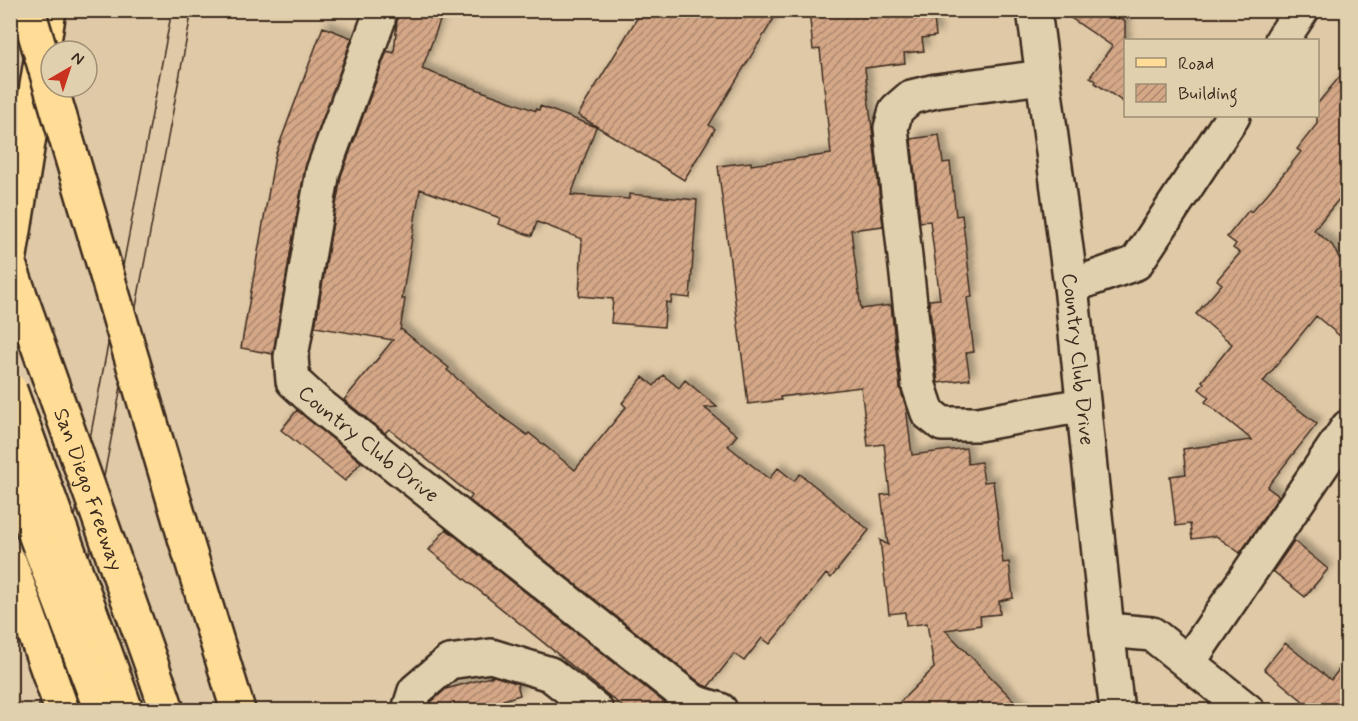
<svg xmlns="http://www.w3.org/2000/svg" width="1358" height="721" font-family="Mynerve,sans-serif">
<defs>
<pattern id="building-hatch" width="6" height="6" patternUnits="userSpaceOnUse" patternTransform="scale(1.5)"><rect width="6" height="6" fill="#d4a787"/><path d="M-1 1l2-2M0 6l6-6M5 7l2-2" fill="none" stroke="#ad886e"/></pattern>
<filter id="shadow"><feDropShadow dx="5.5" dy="-5.5" stdDeviation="3" flood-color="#0004"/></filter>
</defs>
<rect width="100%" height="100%" fill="#e0c9a6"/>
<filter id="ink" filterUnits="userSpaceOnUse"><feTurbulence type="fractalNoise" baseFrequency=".0167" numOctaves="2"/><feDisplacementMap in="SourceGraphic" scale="12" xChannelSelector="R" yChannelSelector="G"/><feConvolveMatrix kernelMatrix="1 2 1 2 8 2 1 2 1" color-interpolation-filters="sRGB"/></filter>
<g filter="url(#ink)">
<path fill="url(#building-hatch)" stroke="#3b2a1e" stroke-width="1.5" filter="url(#shadow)" d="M398,10H444L422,69L536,111V109L539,110L540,106L596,127L571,195L629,199V194L697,200L690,298L672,296L671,303L666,302L664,327L611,323L613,299L579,296L582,239L537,222L532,236L498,224L500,218L420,189L402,299H405L400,331L401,329L449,368L447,370L501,416L527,435L529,433L575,470L626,407L622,403L643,377L654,386L663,375L679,388L685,380L717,407L705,408L737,435L728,446L769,479L778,468L794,481L800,474L869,530L831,578L826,574L770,644L762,638L744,661L734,654L708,687L703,685L469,500L472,496L389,429L385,433L344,400L393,340L315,327L341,176L387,51L394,53Z
M642,10H779L709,125L715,129L684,180L578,115Z
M809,10H933L936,36L922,38L924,51L904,53L905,63L865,68L883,226L851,230L861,309L891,305L900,388L906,407L912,455L966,448L968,464L981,462L984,482L993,481L1003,563L1009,562L1013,598L999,601L1000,614L980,616L981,625L945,630L1024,711H891L934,668L927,623L906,626L905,612L889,614L880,540L888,545L881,495L890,494L884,444L868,446L861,387L780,397L781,400L748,404L718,166L751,162V165L831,154L820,49L813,50Z
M1059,10H1095L1125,21V103L1095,83L1096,81L1090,77L1112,46Z
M323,27L352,38L305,168L273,354L241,348L275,156Z
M1347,68V189L1314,230L1332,245L1347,272V342L1316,316L1263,382L1317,424L1267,487L1279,496L1240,553L1216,536L1192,539L1190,524L1176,526L1170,476L1186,474L1183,449L1252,440L1205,402L1209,397L1199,389L1204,383L1202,381L1232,344L1196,314L1222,284L1217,280L1240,253L1233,248L1236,244L1227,237L1249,210L1251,212L1268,193L1301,152L1297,149L1317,124V104Z
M939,135L943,163L950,162L956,216L962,215L972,297L967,298L974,352L966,353L970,379L938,383L929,300L940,299L930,221L920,222L911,139Z
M297,410L361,462L345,481L281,430Z
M446,529L675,711H628L429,550Z
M1294,541L1328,569L1305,597L1273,571Z
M1285,643L1331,680L1347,659V711H1315L1264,669Z
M494,676L517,683L520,695L503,700L505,711H429L431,702L446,689Z"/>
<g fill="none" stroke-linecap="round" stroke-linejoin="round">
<g stroke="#3b2a1e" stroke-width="38">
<g id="minor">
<path id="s1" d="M379,10L378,21L323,171L291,357L293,381L317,403L694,702L720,710"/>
<path id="s2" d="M1034,10L1071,286L1107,630L1117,710"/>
<path d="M1282,40L1302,10"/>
<path d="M1043,77L936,91L911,97L896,110L891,128L919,386L928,413L942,424H978L1083,405"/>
<path d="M1071,286L1136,263L1233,116"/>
<path d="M1107,630L1152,634L1247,710"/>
<path d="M1188,663L1348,427"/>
<path d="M409,710L415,691L449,662L491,656L550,674L596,710"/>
</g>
</g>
<g stroke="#3b2a1e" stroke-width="38">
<path id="major" d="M10,256L49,10"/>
</g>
<g stroke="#3b2a1e" stroke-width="38">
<path id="highway" d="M186,541L238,710
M158,683L167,710"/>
</g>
<use href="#minor" stroke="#e1d0ad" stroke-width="33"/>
<use href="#major" stroke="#ffdd96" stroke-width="33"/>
<use href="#highway" stroke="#ffdd96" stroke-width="33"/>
<path stroke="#3b2a1e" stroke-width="1.5" d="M38,710L172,10
M60,710L192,10"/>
<g stroke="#3b2a1e" stroke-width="38" stroke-linecap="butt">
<g id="highway-bridge">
<path d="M28,10L186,541"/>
<path id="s3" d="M10,267L158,683"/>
<path d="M10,390L126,710"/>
<path d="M10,467L101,710"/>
<path d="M10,563L62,710"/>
</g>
</g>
<use href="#highway-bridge" stroke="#ffdd96" stroke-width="33"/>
</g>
</g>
<g text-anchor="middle" stroke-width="6" stroke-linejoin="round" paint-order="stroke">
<g font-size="21" fill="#3b2a1e" stroke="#e1d0ad">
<text dy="7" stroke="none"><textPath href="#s2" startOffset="352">Country Club Drive</textPath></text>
<text dy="7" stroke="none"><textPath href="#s1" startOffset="482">Country Club Drive</textPath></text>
<text dy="7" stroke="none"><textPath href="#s3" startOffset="236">San Diego Freeway</textPath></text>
</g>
</g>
<rect width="1358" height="721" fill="none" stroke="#e1d0ad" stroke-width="36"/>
<rect x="18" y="18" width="1322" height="685" fill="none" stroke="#3b2a1e" stroke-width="2" filter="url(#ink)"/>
<rect x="1124" y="39" width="195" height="78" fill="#e1d0ad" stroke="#9f8e74" stroke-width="1.5"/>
<rect x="1136" y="58" width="30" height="9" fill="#ffdd96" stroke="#9f8e74" stroke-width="1.5"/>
<text x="1178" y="69" font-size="18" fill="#3b2a1e">Road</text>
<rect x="1136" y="84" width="30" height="18" fill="url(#building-hatch)" stroke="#9f8e74" stroke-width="1.5"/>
<text x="1178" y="99" font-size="18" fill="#3b2a1e">Building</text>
<g transform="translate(69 69) rotate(39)"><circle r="28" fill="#e1d0ad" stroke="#9f8e74" stroke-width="1.5"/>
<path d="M0-4.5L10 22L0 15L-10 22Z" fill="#c8321e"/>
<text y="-9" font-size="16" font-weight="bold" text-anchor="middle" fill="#3b2a1e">N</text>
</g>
</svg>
